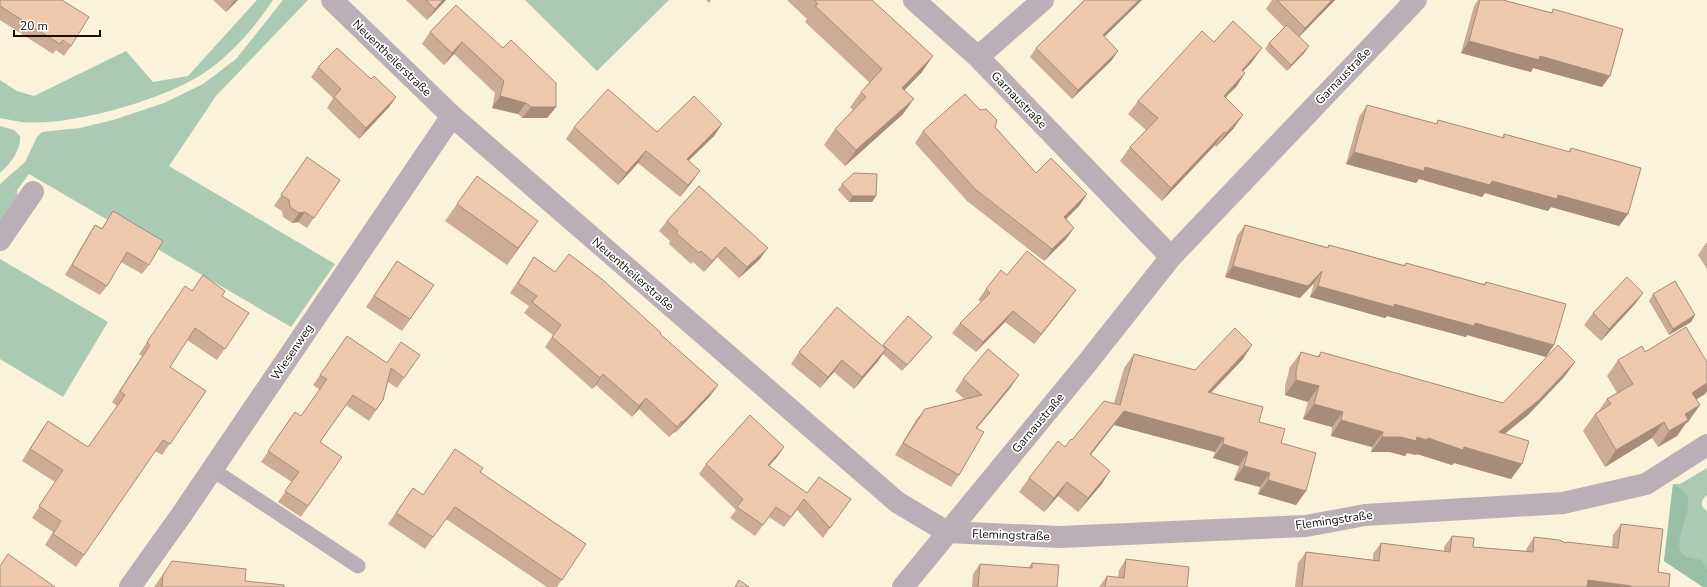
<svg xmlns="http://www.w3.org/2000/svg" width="1707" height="587" font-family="'Nunito Sans',sans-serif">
<rect width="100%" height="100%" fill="#fbf3d9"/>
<path fill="#aacab4" d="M257,0H273C255,27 232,54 204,73C164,100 69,127 21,122C14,121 7,119 0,118V80L17,91L34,96L126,51L153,82L188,76Z
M283,0H308L216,96L169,166L335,264L291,327L29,174L17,190L18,204L0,229V184L25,162L37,137L42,132L80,128L113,120L164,103L203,84L236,59Z
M525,0H669L597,71Z
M0,126L14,130L20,136C21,150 11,163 0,173Z
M0,259L108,322L63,397L0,359Z
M1707,468V495C1700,500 1700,507 1707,511V587H1703L1664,561L1673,484H1680Z"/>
<path fill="#99c0a6" d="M1673,484C1678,487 1684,490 1687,496C1694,512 1669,544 1684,555C1688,558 1697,559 1702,560L1707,570V587H1703L1664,561Z"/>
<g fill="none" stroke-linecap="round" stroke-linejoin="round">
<path stroke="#baafb6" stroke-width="15" d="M213,470L358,566"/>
<path stroke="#baafb6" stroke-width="22" d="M332,0L452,116L897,502L947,532L1060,537L1306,526L1365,515L1563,503L1646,484L1707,445
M914,0L978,57L1171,257
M978,57L1043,0
M0,240L33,192
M130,587L182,514L452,116
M903,587L1087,363L1171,257L1416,0"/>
</g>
<path fill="#ccac95" d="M0,0L71,46L64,56L56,50L53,54L0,20Z
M213,0H238L226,12Z
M406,0H446L427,20Z
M706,0H711L709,3Z
M787,0H872L922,72L904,90L903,114L845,166L824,145L835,129L853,110L850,107L861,92L870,83L805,22L807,19Z
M1084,0H1142L1104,37L1112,60L1072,99L1030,57L1036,48Z
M1272,0H1335L1299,37L1305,52L1287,71L1265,49L1269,43L1284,27L1266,9Z
M1478,0H1503L1551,13L1553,9L1602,87L1533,68L1531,72L1461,53L1474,6Z
M456,5L556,107L547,118H522L518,114L492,108L495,93L454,54L444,65L422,44L430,32Z
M1214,42L1252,62L1243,71L1245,73L1236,87L1225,97L1234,128L1216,147L1215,145L1162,201L1120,161L1130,147L1146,130L1128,114L1138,101Z
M318,67L371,79L396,97L389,107L359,139L327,108L333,98L311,77Z
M1367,105L1436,124L1438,120L1502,138L1504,134L1568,152L1571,148L1628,214L1619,226L1551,207L1548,211L1485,193L1482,197L1419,179L1416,183L1346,164L1359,117Z
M722,124L714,136L689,160L692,182L680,197L638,163L618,185L566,139L574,127L657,132Z
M995,127L1036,173L1087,194L1079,206L1066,219L1074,228L1066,239L1044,261L967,201L915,143L923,131Z
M307,157L340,180L307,228L298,222L292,223L283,217L282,211L274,206Z
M842,184L876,196L872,202H849L838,190Z
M457,204L538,221L507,265L445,221Z
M113,211L149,265L142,274L121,262L107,286L100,295L65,275L89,234L95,225L102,228Z
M667,221L760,259L739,278L717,257L704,272L693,262L691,264L669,244L670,241L659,231Z
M1245,225L1327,247L1329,245L1404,265L1406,263L1484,284L1486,282L1546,357L1467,335L1466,337L1387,316L1385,318L1310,297L1314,283L1300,298L1225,277L1237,236Z
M1706,243H1707V269L1698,255Z
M534,257L555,272L660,334L718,385L710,396L675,433L674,432L669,437L639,409L632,417L596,385L592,389L545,347L553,335L524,313L529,306L510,293Z
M397,261L434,285L402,331L366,307Z
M1007,275L1068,301L1034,344L1005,322L976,352L952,333L960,323L981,302L978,300L986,289Z
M185,286L192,291L222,296L249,313L217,360L187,340L170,367L206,391L162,455L155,451L76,567L45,545L53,532L32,518L55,482L22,461L40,432L48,421L88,447L117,406L112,402L142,356L139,354Z
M1643,293L1635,304L1601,341L1584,325L1593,313Z
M1653,294L1695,315L1691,322L1669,335L1649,301Z
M908,316L932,337L927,343L902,371L883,354L878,361L854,389L834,372L820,388L791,364L799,352L882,346Z
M347,336L387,363L420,355L397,388L388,382L383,400L369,421L346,405L320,442L342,457L301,517L278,502L292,482L261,462L295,412L301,416L320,390L313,385Z
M1301,352L1317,357L1321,352L1503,403L1575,362L1564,377L1528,415L1505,434L1522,464L1511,479L1454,463L1452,465L1417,454L1416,455L1407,453L1405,456L1390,452H1371L1372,447L1331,436L1332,427L1303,419L1308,402L1285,395V386L1290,367Z
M1645,352L1707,362V391L1705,394L1696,400L1700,405L1688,422L1686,423L1677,436L1658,447L1652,438L1605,467L1583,431L1595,414L1598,412L1607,399L1617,393L1607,376L1618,360Z
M1134,354L1195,370L1243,359L1211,393L1259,422L1281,443L1306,491L1296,505L1258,494L1260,487L1234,480L1239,466L1213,458L1215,452L1114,425L1091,455L1110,471L1101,485L1078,512L1058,496L1044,512L1019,492L1029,478L1114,403L1124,368Z
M963,379L1011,387L977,428L959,475L951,487L895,455L916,420L925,409L964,399L955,391Z
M784,447L777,457L769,466L807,493L851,499L823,538L797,510L784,527L769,517L755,536L730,518L736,510L699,474L706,464Z
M480,472L586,544L557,587H547L446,519L425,549L388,524L413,488L423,495Z
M1621,524L1658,572L1669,587H1295L1298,563L1306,552L1373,560V554L1381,543L1444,551V547L1452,536L1473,547L1526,551L1527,548L1534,537L1566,543L1612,547L1613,535Z
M1126,559L1187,587H1099L1107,576L1118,578L1119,570Z
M172,561L245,581L284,587H154Z
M1032,563L1057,587H972L973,574L980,564L1028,568Z"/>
<path fill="#a68c79" d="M235,0H238L226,12L233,2Z
M443,0H446L427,20L435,9Z
M1139,0H1142L1096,45L1103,35Z
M1332,0H1335L1297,39L1305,28Z
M1469,41L1540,56L1610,76L1602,87L1533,68L1531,72L1461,53Z
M462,42L454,54L444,65L452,53Z
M1309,46L1305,52L1287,71L1291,65Z
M1262,48L1252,62L1232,83L1242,70Z
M1118,51L1112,60L1072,99L1078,90Z
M933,56L922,72L892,103L902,88Z
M1245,73L1236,87L1214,109L1224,96Z
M500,96L526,103L518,114L492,108Z
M396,97L389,107L359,139L366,128Z
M914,99L903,114L845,166L856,150Z
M531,107H556L547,118H522Z
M1243,115L1234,128L1216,147L1226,133Z
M722,124L714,136L679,170L687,159Z
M1224,132L1215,145L1162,201L1171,188Z
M646,151L638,163L618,185L626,173Z
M1354,152L1558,195L1628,214L1619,226L1551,207L1548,211L1485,193L1482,197L1419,179L1416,183L1346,164Z
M700,171L692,182L680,197L688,185Z
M1087,194L1079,206L1056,229L1064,217Z
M853,196H876L872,202H849Z
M305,212L298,222L292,223L299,213Z
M538,221L527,237L507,265L518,248Z
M1074,228L1066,239L1044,261L1052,249Z
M725,247L717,257L704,272L712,261Z
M768,248L760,259L739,278L747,267Z
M1233,266L1322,271L1314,283L1300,298L1225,277Z
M1318,286L1475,323L1554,345L1546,357L1467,335L1466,337L1387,316L1385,318L1310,297Z
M1076,290L1068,301L1034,344L1041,334Z
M1643,293L1635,304L1601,341L1609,329Z
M1013,311L1005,322L976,352L983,342Z
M1695,315L1691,322L1669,335L1673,329Z
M932,337L927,343L902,371L907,365Z
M1252,345L1243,359L1198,406L1208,392Z
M886,349L878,361L854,389L862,377Z
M842,360L834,372L820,388L828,377Z
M1575,362L1564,377L1528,415L1488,447L1499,432Z
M603,374L596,385L592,389L600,378Z
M1019,375L1011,387L968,439L976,428Z
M1296,380L1319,386L1308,402L1285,395Z
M1707,383V391L1705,394L1680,409L1692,393Z
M718,385L710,396L675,433L683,422Z
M646,398L639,409L632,417L639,406Z
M1314,404L1343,412L1332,427L1303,419Z
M1700,405L1688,422L1686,423L1677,436L1658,447L1669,431L1685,414Z
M1124,411L1224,438L1215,452L1114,425L1080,468L1090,454Z
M1341,420L1383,432L1372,447L1331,436Z
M682,421L674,432L669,437L677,427Z
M1664,422L1652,438L1605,467L1616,450Z
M1382,437H1417L1428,438L1464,447L1522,464L1511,479L1454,463L1452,465L1417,454L1416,455L1407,453L1405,456L1390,452H1371Z
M1223,444L1248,452L1239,466L1213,458Z
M784,447L777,457L761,475L768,465Z
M1244,466L1270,473L1260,487L1234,480Z
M1110,471L1101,485L1078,512L1088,498Z
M1268,480L1306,491L1296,505L1258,494Z
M1067,482L1058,496L1044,512L1054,498Z
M1588,580L1631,586L1630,587H1583Z"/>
<path fill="#edc8ad" stroke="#a68c79" d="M0,0H62L89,17L71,46L63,40L60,44L0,6Z
M426,0H443L435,9Z
M814,0H872L933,56L902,88L914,99L856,150L835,129L866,97L861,92L882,69L815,6L818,4Z
M1085,0H1139L1103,35L1118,51L1078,90L1036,48Z
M1277,0H1332L1305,28Z
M1480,0H1503L1552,13L1553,9L1623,29L1610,76L1540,56L1539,60L1469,41Z
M456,5L503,48L511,40L556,83V107H531L526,103L500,96L504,81L462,42L452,53L430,32Z
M1233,21L1262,48L1242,70L1245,73L1224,96L1243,115L1226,133L1224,132L1171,188L1130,147L1158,118L1138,101L1202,31L1214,42Z
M1287,25L1309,46L1291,65L1269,43Z
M337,48L371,79L374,76L396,97L366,128L334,97L341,89L318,67Z
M608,89L657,132L694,96L722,124L687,159L700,171L688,185L646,151L626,173L574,127Z
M965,94L980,110L986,109L997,120L995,127L1036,173L1051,158L1087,194L1064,217L1074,228L1052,249L975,189L923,131Z
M1367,105L1437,124L1438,120L1504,138V134L1570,152L1571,148L1641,168L1628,214L1558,195L1557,199L1492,181L1490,185L1425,167L1424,171L1354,152Z
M307,157L340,180L314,218L305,212L299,213L290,207L289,200L281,195Z
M854,173L877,174L876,196H853L842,184Z
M477,176L538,221L518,248L457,204Z
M699,186L768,248L747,267L725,247L712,261L701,251L699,253L676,233L678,231L667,221Z
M113,211L163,241L149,265L127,252L107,286L72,265L95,225L102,229Z
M1245,225L1328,248L1329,245L1405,266L1406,263L1485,285L1486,282L1566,304L1554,345L1475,323L1474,326L1394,304V307L1318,286L1322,271L1308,286L1233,266Z
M1027,251L1076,290L1041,334L1013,311L983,342L960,323L990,293L986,289L1001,270L1007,275Z
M569,254L603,280L661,333L660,334L718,385L683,422L682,421L677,427L646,398L639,406L603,374L600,378L552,337L561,325L532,302L537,296L518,283L534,257L555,272Z
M397,261L434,285L410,319L374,296Z
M203,275L225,291L222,296L249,313L225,349L195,328L170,367L206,391L170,444L163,440L84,555L53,534L61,521L39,506L63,470L30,449L48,421L88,447L125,395L120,391L150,345L147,342L185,286L192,291Z
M1627,277L1643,293L1609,329L1593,313Z
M1675,281L1695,315L1673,329L1653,294Z
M837,307L886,349L862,377L842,360L828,377L799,352Z
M908,316L932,337L907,365L883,345Z
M1686,327L1707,362V383L1692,393L1700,405L1685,414L1688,420L1669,431L1664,422L1616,450L1595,414L1611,404L1607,399L1633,384L1618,360L1642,346L1645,352Z
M1235,328L1252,345L1208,392L1263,407L1259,422L1285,429L1281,443L1316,453L1306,491L1268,480L1270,473L1244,466L1248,452L1223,444L1224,438L1124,411L1090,454L1110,471L1088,498L1067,482L1054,498L1029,478L1058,441L1065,447L1071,439L1072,440L1104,401L1120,405L1134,354L1195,370Z
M347,336L387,363L401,342L420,355L404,378L391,368L383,400L376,410L353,395L320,442L342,457L308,506L285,491L299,472L268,451L295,412L301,416L327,379L320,375Z
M1558,345L1575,362L1539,400L1499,432L1529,441L1522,464L1464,447L1463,450L1428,438L1427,440L1417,437L1416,441L1401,437H1382L1383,432L1341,420L1343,412L1314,404L1319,386L1296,380V370L1301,352L1319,357L1321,352L1503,403Z
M988,349L1019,375L976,428L984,432L959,475L903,443L925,409L982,395L963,379Z
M750,415L784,447L768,465L807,493L819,477L851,499L830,528L804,499L791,517L776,507L763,525L737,507L743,499L706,464Z
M455,449L483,468L480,472L586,544L562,580L455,507L433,537L396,513L413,488L423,495Z
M1621,524L1663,529L1658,572L1670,574L1669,587H1631V586L1588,580L1587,587H1302L1306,552L1379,561L1381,543L1450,552L1452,536L1474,538L1473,547L1533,552L1534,537L1559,540L1566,543L1567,542L1618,548Z
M8,554L55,587H0V566Z
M1126,559L1189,567L1187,587H1105L1107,576L1124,578Z
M172,561L246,569L245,581L284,585V587H162L163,575Z
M1032,563L1059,565L1057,587H978L980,564L1032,568Z
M739,580L749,587H735Z"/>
<g text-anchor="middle" stroke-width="3.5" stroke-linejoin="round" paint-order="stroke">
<g font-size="12" fill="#110f06" stroke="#fff">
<text transform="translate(392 58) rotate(44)" y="4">Neuentheilerstraße</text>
<text transform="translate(1343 76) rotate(-46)" y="4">Garnaustraße</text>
<text transform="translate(1019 100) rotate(46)" y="4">Garnaustraße</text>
<text transform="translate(633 274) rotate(41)" y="4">Neuentheilerstraße</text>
<text transform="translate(292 352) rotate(-56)" y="4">Wiesenweg</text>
<text transform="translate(1038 423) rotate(-50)" y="4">Garnaustraße</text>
<text transform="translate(1334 520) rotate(-8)" y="4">Flemingstraße</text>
<text transform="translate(1011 535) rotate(2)" y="4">Flemingstraße</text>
</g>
</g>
<path d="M14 30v6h86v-6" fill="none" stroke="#110f06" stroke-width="2"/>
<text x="20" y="30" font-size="12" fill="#110f06" stroke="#ffffff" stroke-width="3" paint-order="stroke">20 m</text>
</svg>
